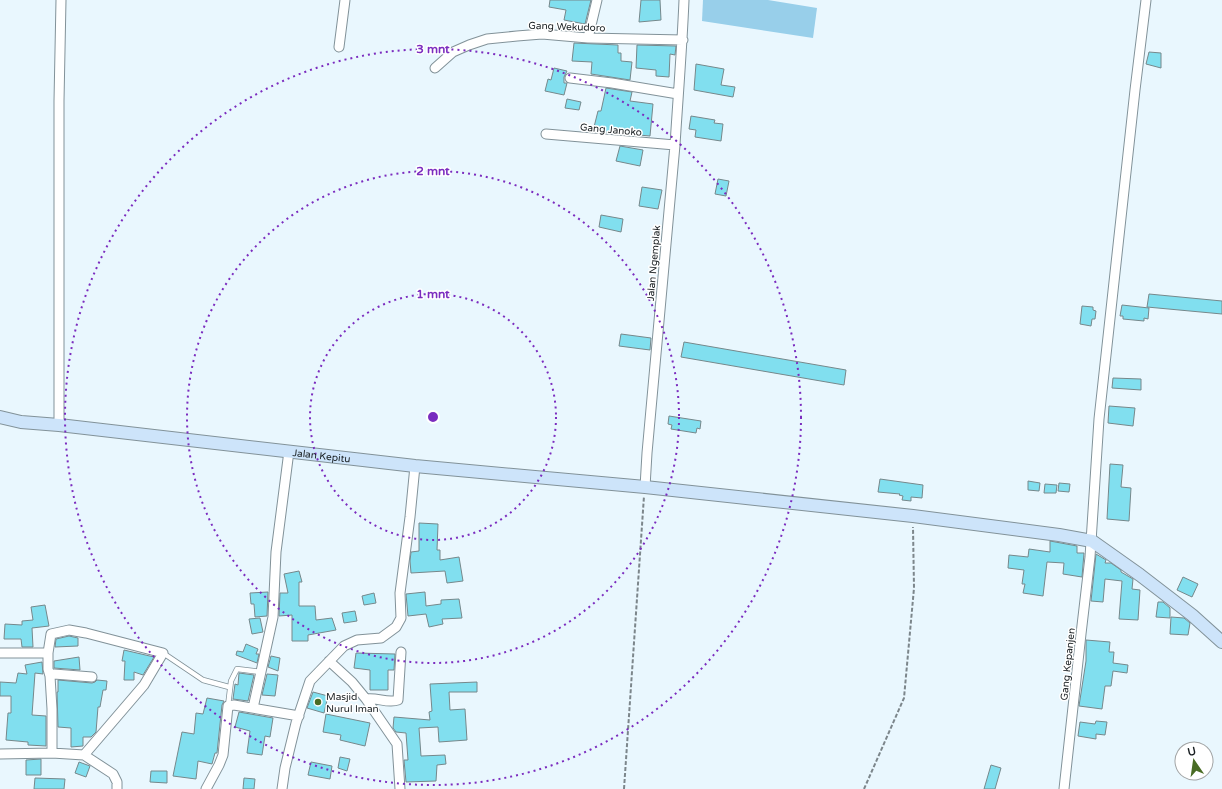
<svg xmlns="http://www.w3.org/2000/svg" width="1222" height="789" font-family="'Varela Round',sans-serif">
<rect width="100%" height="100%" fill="#e9f7fe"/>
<path fill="#98cfea" d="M703,0H768L817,8L813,38L702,21Z"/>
<path fill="#81dfef" stroke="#76888b" d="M550,0H591L585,24L564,20L566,10L549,7Z
M641,0H660L661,20L639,22Z
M574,43L618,45V53H621V61L632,62L630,80L591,74L592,62L572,61Z
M637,45L676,46L675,55L670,54L669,77L656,76V70L636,68Z
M1149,52L1161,53V68L1146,64Z
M696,64L724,69L721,85L735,87L733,97L694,90Z
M554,68L567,71L564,77V83H567L564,95L545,91L548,79L551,80Z
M606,88L632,92L630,101L653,104L650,136L593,131L598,111H601Z
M567,99L581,102L579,110L565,108Z
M691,116L715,120L714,123L723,124L721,141L695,137L696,130L689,129Z
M620,146L643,150L640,166L616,161Z
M718,179L729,181L726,196L715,194Z
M642,187L662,190L658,209L639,206Z
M601,215L623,219L621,232L599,227Z
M1149,294L1222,301V314L1147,307Z
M1122,305L1149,308L1148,319L1144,318V321L1123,319V316H1120Z
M1082,306L1093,307V310L1096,311L1095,319H1092L1091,326L1080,324Z
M621,334L651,338L650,350L619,346Z
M684,342L846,370L844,385L681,357Z
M1113,378L1141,379V390L1112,388Z
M1109,406L1135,408L1133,426L1108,423Z
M669,416L701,421L700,429L697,428L696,433L671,429L672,425L668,424Z
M1110,464L1123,465L1121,487L1131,488L1129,521L1107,519Z
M880,479L923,485L922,498L911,497V501L902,500L903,496L899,495L900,494L878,492Z
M1028,481L1040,483L1039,491L1028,490Z
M1059,483L1070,484L1069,492L1058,491Z
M1045,484L1057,485L1056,493H1044Z
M419,523L438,524L437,550H440V560L459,557L463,581L447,583L445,571L411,573L410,561L411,552L419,551Z
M1050,541L1077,546V553H1084L1082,577L1063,574L1064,563L1047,562L1043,596L1023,593L1025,584H1022L1024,570L1008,568L1009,555L1028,557L1029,549L1050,552Z
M1096,554L1106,560L1105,563H1111L1121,570V572L1133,579L1132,589L1140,590L1138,620L1119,619L1122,581L1105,579L1103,602L1091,601Z
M299,571L302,582H299V606H315L316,620L332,618L336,630L308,635V641H292V615L279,616L280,593H288L284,574Z
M1183,577L1198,584L1192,597L1177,590Z
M268,592L267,616L255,617L254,604H251L250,593Z
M425,592L426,606L441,604V600L459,599L462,618L442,619L443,624L429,627L426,614L408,616L406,594Z
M374,593L376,603L364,605L362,596Z
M1158,602H1163L1170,608V618L1156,617Z
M45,605L49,626L32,628L33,647H22L21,639H4L5,624L22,625V621L33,620L31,607Z
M355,611L357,621L344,623L342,613Z
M1171,617L1184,618L1190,623L1188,635L1170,634Z
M260,618L263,632L252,634L249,619Z
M69,636L78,638V646L55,647L56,639Z
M1086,640L1110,642L1109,652H1114L1113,663L1128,665L1127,673L1113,671L1111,686H1105L1102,709L1079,706L1086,661Z
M246,644L258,649L256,654H259L257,663L236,655L237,651L243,652Z
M124,650L154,657L143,675L134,672V680H124L125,661H122Z
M356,653L395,654L394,670H388V690H370V670L354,668Z
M271,656L280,658L278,671L268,667Z
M79,657L80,670L54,668V661Z
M42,662L43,674L35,673L32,715L46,716V746L28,745V742L6,740L8,713H11V696H0V682L16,683L18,673L27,674L25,665Z
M239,673L254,675L248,701L233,699L235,684L238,685Z
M267,674L278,675L275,696L262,695Z
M58,680L92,683L95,682L97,680L107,681L106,690H103L100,707H98L96,732L91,737H83V746L71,747V728L58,727L57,692H58Z
M477,682V692H449L450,710L465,709L467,740L439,742L438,727L419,728L421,756L445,755L446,764L437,765L436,781L406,782L404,760H408L406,733L396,732L393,728L394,717L430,720L429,712L432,711L430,684Z
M313,692L328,696L324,713L307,708Z
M207,698L224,701L222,705L217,753H215L212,764L198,761L196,779L173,776L182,732L194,734L196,713L203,714Z
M239,712L273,718L270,737L265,736L262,755L247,753L250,731L235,727Z
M326,714L370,723L365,746L340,740L341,735L323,732Z
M1096,721L1107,722L1105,735L1096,734V739L1078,736L1080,722L1095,724Z
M340,757L350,759L347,771L338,768Z
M41,759V775H26V760Z
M79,762L90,766L86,777L75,773Z
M311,762L332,766L330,779L308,775Z
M991,765L1001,768L995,789H984Z
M151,771H167V783L150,782Z
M35,778L65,779L64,789H34Z
M244,778L255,779L254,789H243Z"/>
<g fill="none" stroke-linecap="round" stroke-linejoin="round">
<g stroke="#829299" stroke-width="6">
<path id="lane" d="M163,653L203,680L229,687
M228,706L231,681L237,669L261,672"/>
</g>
<g stroke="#829299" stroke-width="11">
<path id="street" d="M588,38L597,0
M339,47L345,0
M435,68L453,52L469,45L487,39L517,36L542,34L588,38L683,40
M570,78L612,83L678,94
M546,134L675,145
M59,425V101L61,0
M645,487L647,453L675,145C678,97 682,49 684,0
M0,653H48V669L50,676
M48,653L51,634L69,630L86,633L163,653L144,685L84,755
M329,661L352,682L366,699L397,744L400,789
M366,699C377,697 388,704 398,700L401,652
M253,708L273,617L276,552L289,451
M52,753V709L50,676L54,674L92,677
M0,754L52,753L84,755L113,774L117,782V789
M206,789L219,765L223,755L228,706L234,705L299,716
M282,789L285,768L296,723L310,681L344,646L357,640L381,638L396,627L401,618L400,593L410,517L415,466
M1064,789L1081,634L1090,557L1099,419L1135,90L1146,0"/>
</g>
<g stroke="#829299" stroke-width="14">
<g id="secondary">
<path id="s1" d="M0,417L21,422L59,425L415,466L645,487L913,516L1059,535L1092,541L1140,575L1192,615L1222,642"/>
</g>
</g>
<path stroke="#7c868b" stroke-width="2" stroke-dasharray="4 2" stroke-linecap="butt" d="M624,789L644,496
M864,789L904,698L914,588L913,527"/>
<use href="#lane" stroke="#fff" stroke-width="4.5"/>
<use href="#street" stroke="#fff" stroke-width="9"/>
<use href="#secondary" stroke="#cde4fa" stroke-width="12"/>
</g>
<g fill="none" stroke="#7b2cbf" stroke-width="2" stroke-dasharray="2 4">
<circle cx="433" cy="417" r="123"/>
<circle cx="433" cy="417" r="246"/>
<circle cx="433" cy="417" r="368"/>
</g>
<circle fill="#496c24" stroke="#fff" stroke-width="1.5" cx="318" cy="702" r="4"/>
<g text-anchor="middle" stroke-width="3" stroke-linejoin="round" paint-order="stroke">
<g font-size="10" fill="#161c1f" stroke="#fff">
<text transform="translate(567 26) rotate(2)" y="4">Gang Wekudoro</text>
<text transform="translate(611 129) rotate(5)" y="4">Gang Janoko</text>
<text transform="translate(653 263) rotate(-85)" y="4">Jalan Ngemplak</text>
<text dy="4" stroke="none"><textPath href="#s1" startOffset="324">Jalan Kepitu</textPath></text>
<text transform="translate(1067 664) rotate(-84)" y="4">Gang Kepanjen</text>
</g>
<g font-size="10" fill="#161c1f" stroke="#fff" text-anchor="start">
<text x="326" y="700">Masjid<tspan x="326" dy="12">Nurul Iman</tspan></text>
</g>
</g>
<circle cx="433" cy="417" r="6" fill="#7b2cbf" stroke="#fff" stroke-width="2"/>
<g font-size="12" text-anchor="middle" font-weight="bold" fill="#7b2cbf" stroke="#fff" stroke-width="3" stroke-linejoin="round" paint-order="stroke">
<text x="433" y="53">3 mnt</text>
<text x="433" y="175">2 mnt</text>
<text x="433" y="298">1 mnt</text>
</g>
<g transform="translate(1194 761) rotate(347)"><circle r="19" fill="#ffffff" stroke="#a2a4a5"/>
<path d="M0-3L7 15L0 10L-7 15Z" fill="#496c24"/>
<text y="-6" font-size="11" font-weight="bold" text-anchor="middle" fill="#161c1f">U</text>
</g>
</svg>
